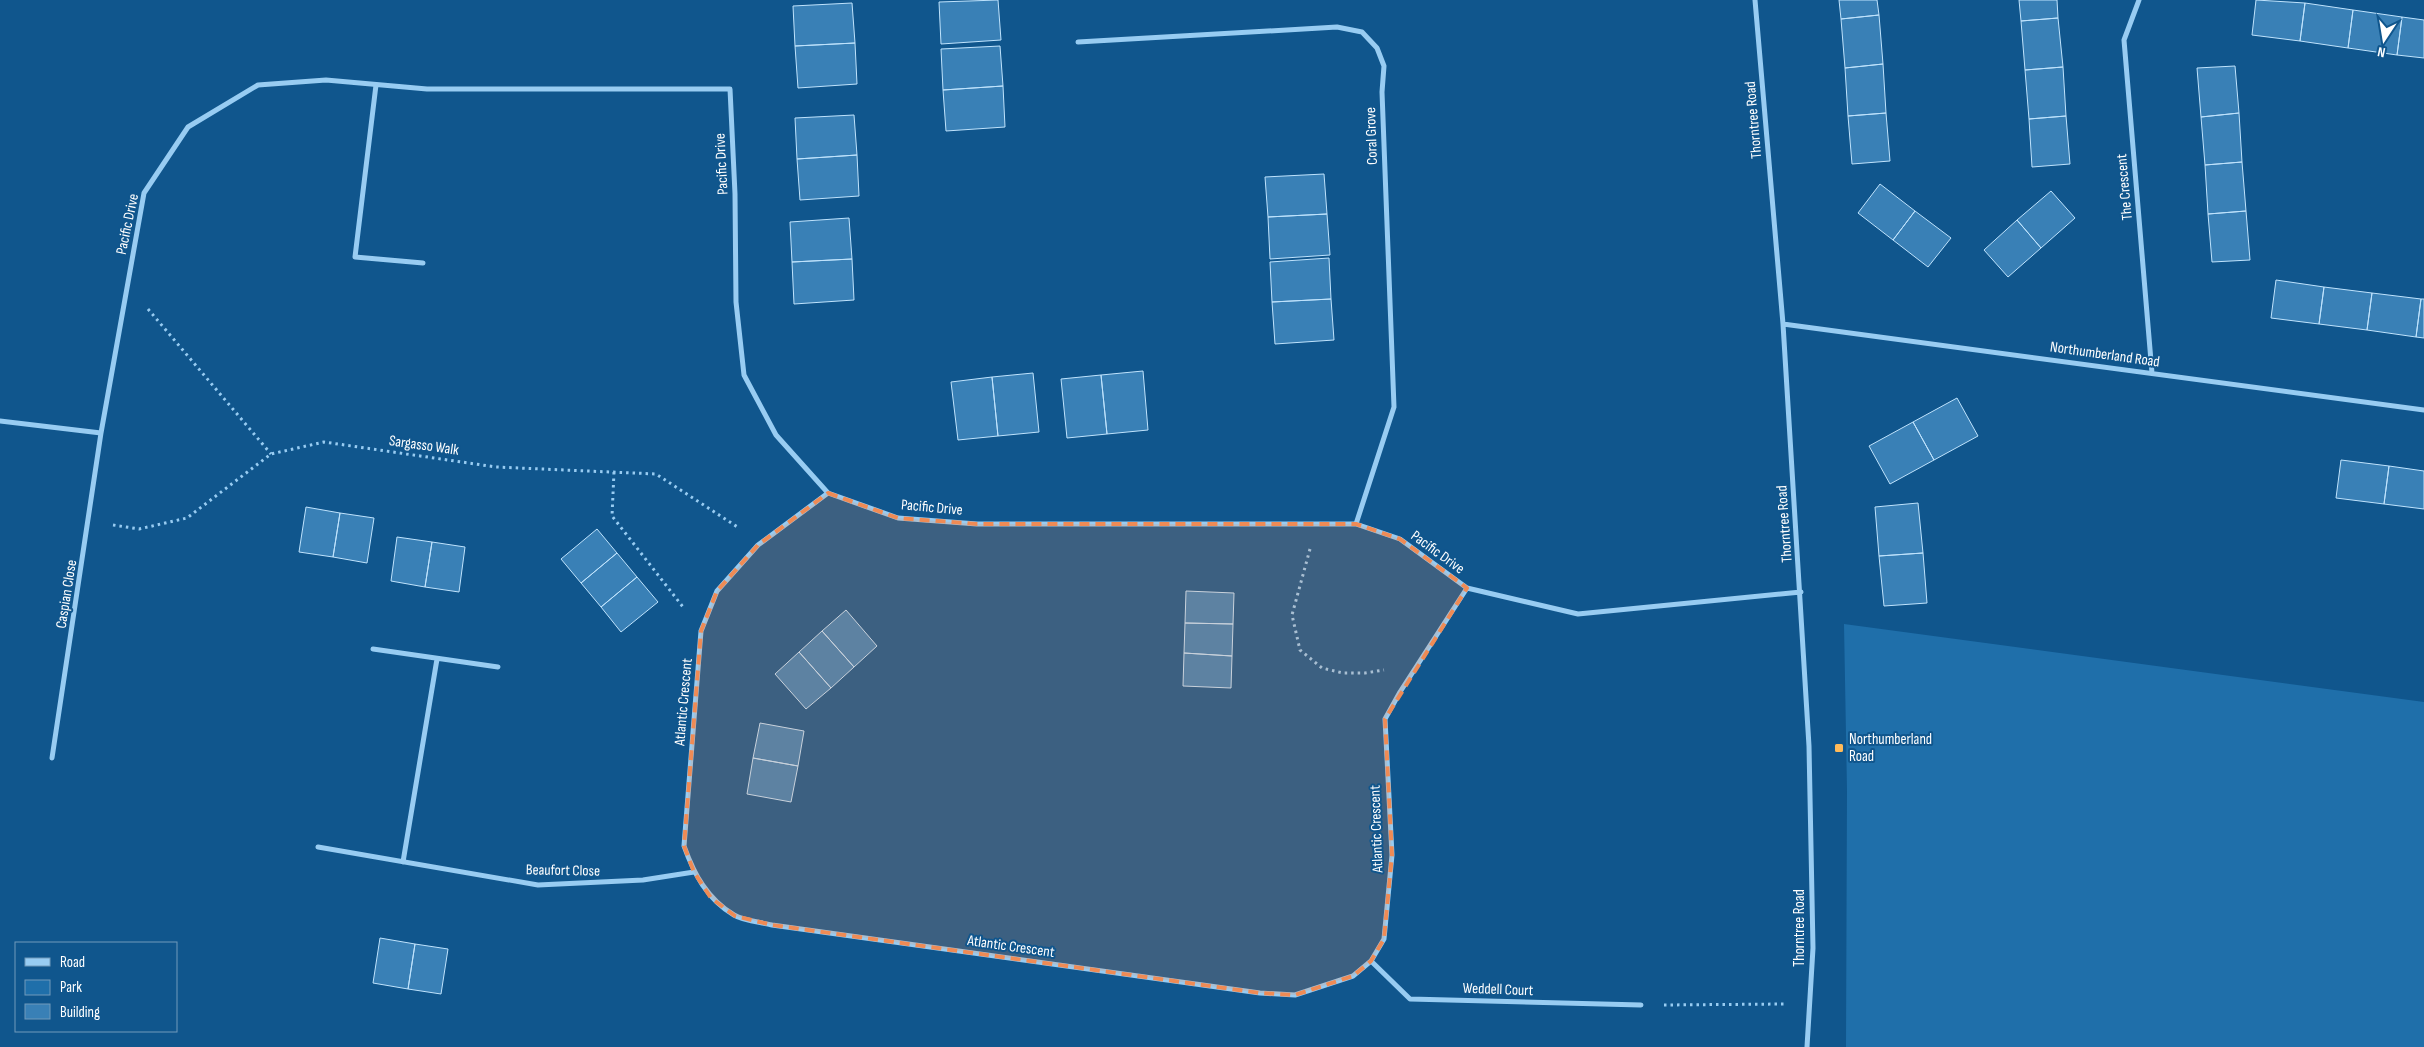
<svg xmlns="http://www.w3.org/2000/svg" width="2424" height="1047" font-family="'Sofia Sans Condensed',sans-serif">
<rect width="100%" height="100%" fill="#10568d"/>
<path fill="#1f6faa" d="M1844,624L2424,702V1047H1846L1847,790Z"/>
<path fill="#3980b6" stroke="#bfe3fd" d="M998,0L1001,40L941,44L939,2Z
M1839,0H1877L1879,15L1841,19Z
M2019,0H2057L2058,18L2021,21Z
M2256,0L2305,3L2300,41L2252,35Z
M852,3L855,43L795,46L793,6Z
M2305,3L2353,10L2348,48L2300,41Z
M2353,10L2402,17L2397,55L2348,48Z
M1879,15L1883,64L1845,68L1841,19Z
M2402,17L2424,20V58L2397,55Z
M2058,18L2063,67L2025,70L2021,21Z
M855,43L857,84L798,88L795,46Z
M1000,46L1003,86L943,90L941,49Z
M1883,64L1886,113L1848,116L1845,68Z
M2235,66L2239,113L2201,117L2197,68Z
M2063,67L2066,116L2029,119L2025,70Z
M1003,86L1005,127L946,131L943,90Z
M1886,113L1890,161L1852,164L1848,116Z
M2239,113L2242,162L2205,165L2201,117Z
M854,115L857,155L797,159L795,118Z
M2066,116L2070,164L2032,167L2029,119Z
M857,155L859,196L800,200L797,159Z
M2242,162L2246,211L2208,214L2205,165Z
M1324,174L1327,214L1268,217L1265,177Z
M1880,184L1915,211L1893,240L1858,213Z
M2051,191L2075,218L2041,248L2017,220Z
M1915,211L1951,238L1928,267L1893,240Z
M2246,211L2250,260L2212,262L2208,214Z
M1327,214L1330,255L1270,259L1268,217Z
M849,218L852,259L792,262L790,222Z
M2017,220L2041,248L2008,277L1984,250Z
M1329,258L1331,299L1272,302L1270,262Z
M852,259L854,300L794,304L792,262Z
M2276,280L2324,287L2319,324L2271,318Z
M2324,287L2372,293L2367,330L2319,324Z
M2372,293L2421,299L2416,337L2367,330Z
M1331,299L1334,340L1275,344L1272,302Z
M2421,299H2424V338L2416,337Z
M1143,371L1148,430L1107,434L1101,375Z
M1033,373L1039,432L998,436L992,377Z
M1101,375L1107,434L1067,438L1061,379Z
M992,377L998,436L958,440L951,382Z
M1957,398L1978,436L1934,460L1913,422Z
M1913,422L1934,460L1890,484L1869,446Z
M2341,460L2389,466L2384,504L2336,498Z
M2389,466L2424,471V509L2384,504Z
M1918,503L1923,553L1879,556L1875,507Z
M306,507L340,513L333,557L299,552Z
M340,513L374,518L367,563L333,557Z
M597,529L617,553L581,583L561,559Z
M397,537L432,542L425,587L391,581Z
M432,542L465,547L459,592L425,587Z
M617,553L637,577L601,607L581,583Z
M1923,553L1927,603L1884,606L1879,556Z
M637,577L658,602L621,632L601,607Z
M1186,591L1234,593L1233,624L1185,623Z
M846,610L877,646L854,667L822,631Z
M1185,623L1233,624L1232,656L1184,653Z
M822,631L854,667L831,688L799,652Z
M799,652L831,688L806,709L775,674Z
M1184,653L1232,656L1231,688L1183,686Z
M760,723L804,731L798,766L753,758Z
M753,758L798,766L791,802L747,794Z
M380,938L415,944L408,989L373,983Z
M415,944L448,949L441,994L408,989Z"/>
<g fill="none" stroke-linecap="round" stroke-linejoin="round">
<path stroke="#98ccf2" stroke-width="3" stroke-dasharray="2.5 4" stroke-linecap="butt" d="M148,309L271,454
M614,472L612,516L683,607
M113,525L139,529L187,518L271,454L324,442L496,467L656,474L739,528
M1310,549L1292,615L1300,650L1322,668L1343,673H1365L1384,670
M1664,1005L1785,1004"/>
<path stroke="#98ccf2" stroke-width="5" d="M1755,0L1783,324L1809,746L1813,948L1807,1047
M2139,0L2124,40L2152,373
M1078,42L1337,27L1362,32L1377,48L1384,66L1382,92L1394,407L1356,524
M376,85L355,257L423,263
M1783,324L2424,410
M0,421L101,433
M828,493L758,545L717,591L701,631L684,846C694,874 707,899 734,915C744,921 760,922 772,925L1260,993L1295,995L1353,976L1371,961L1384,939L1392,855L1385,719L1400,692L1467,588
M373,649L498,667
M52,758L101,433L144,193L188,127L258,85L326,80L427,89H730L735,194L736,302L744,375L776,435L828,493L898,518L977,524H1356L1400,539L1467,588L1578,614L1801,592
M318,847L538,885L643,880L694,872
M403,862L437,659
M1371,961L1410,999L1641,1005"/>
</g>
<path fill="#ef8b55" fill-opacity="0.2" stroke="#ef8b55" stroke-width="4" stroke-dasharray="10 6" stroke-linejoin="round" d="M828,493L898,518L977,524H1356L1400,539L1467,588L1385,719L1392,855L1384,939L1371,961L1353,976L1295,995L1260,993L772,925L735,916L711,898L694,872L684,846L701,631L717,591L758,545Z"/>
<rect fill="#ffba59" stroke="#10568d" stroke-width="2" x="1834" y="743" width="10" height="10" rx="2.5"/>
<g text-anchor="middle" stroke-width="4" stroke-linejoin="round" paint-order="stroke">
<g font-size="15" fill="#fff" stroke="#10568d">
<text transform="translate(1753 120) rotate(-95)" y="5">Thorntree Road</text>
<text transform="translate(1371 136) rotate(-92)" y="5">Coral Grove</text>
<text transform="translate(721 164) rotate(-93)" y="5">Pacific Drive</text>
<text transform="translate(2124 187) rotate(-95)" y="5">The Crescent</text>
<text transform="translate(127 224) rotate(-78)" y="5">Pacific Drive</text>
<text transform="translate(2105 354) rotate(8)" y="5">Northumberland Road</text>
<text transform="translate(424 445) rotate(8)" y="5">Sargasso Walk</text>
<text transform="translate(932 507) rotate(5)" y="5">Pacific Drive</text>
<text transform="translate(1784 524) rotate(-94)" y="5">Thorntree Road</text>
<text transform="translate(1438 552) rotate(36)" y="5">Pacific Drive</text>
<text transform="translate(66 594) rotate(-81)" y="5">Caspian Close</text>
<text transform="translate(683 702) rotate(-85)" y="5">Atlantic Crescent</text>
<text transform="translate(1376 829) rotate(-92)" y="5">Atlantic Crescent</text>
<text transform="translate(563 870) rotate(1)" y="5">Beaufort Close</text>
<text transform="translate(1799 928) rotate(-90)" y="5">Thorntree Road</text>
<text transform="translate(1011 946) rotate(8)" y="5">Atlantic Crescent</text>
<text transform="translate(1498 989) rotate(2)" y="5">Weddell Court</text>
</g>
<g font-size="15" fill="#fff" stroke="#10568d" text-anchor="start">
<text x="1849" y="744">Northumberland<tspan x="1849" dy="17">Road</tspan></text>
</g>
</g>
<rect x="15" y="942" width="162" height="90" fill="#10568d" stroke="#709abb"/>
<rect x="25" y="958" width="25" height="8" fill="#98ccf2" stroke="#709abb"/>
<text x="60" y="967" font-size="15" fill="#ffffff">Road</text>
<rect x="25" y="980" width="25" height="15" fill="#1f6faa" stroke="#709abb"/>
<text x="60" y="992" font-size="15" fill="#ffffff">Park</text>
<rect x="25" y="1004" width="25" height="15" fill="#3980b6" stroke="#709abb"/>
<text x="60" y="1017" font-size="15" fill="#ffffff">Building</text>
<g transform="translate(2384 40) rotate(192)" stroke="#10568d" stroke-width="4" paint-order="stroke">
<path d="M0-4L9 19L0 12L-9 19Z" fill="#ffffff"/>
<text y="-8" font-size="14" font-weight="bold" text-anchor="middle" fill="#ffffff">N</text>
</g>
</svg>
